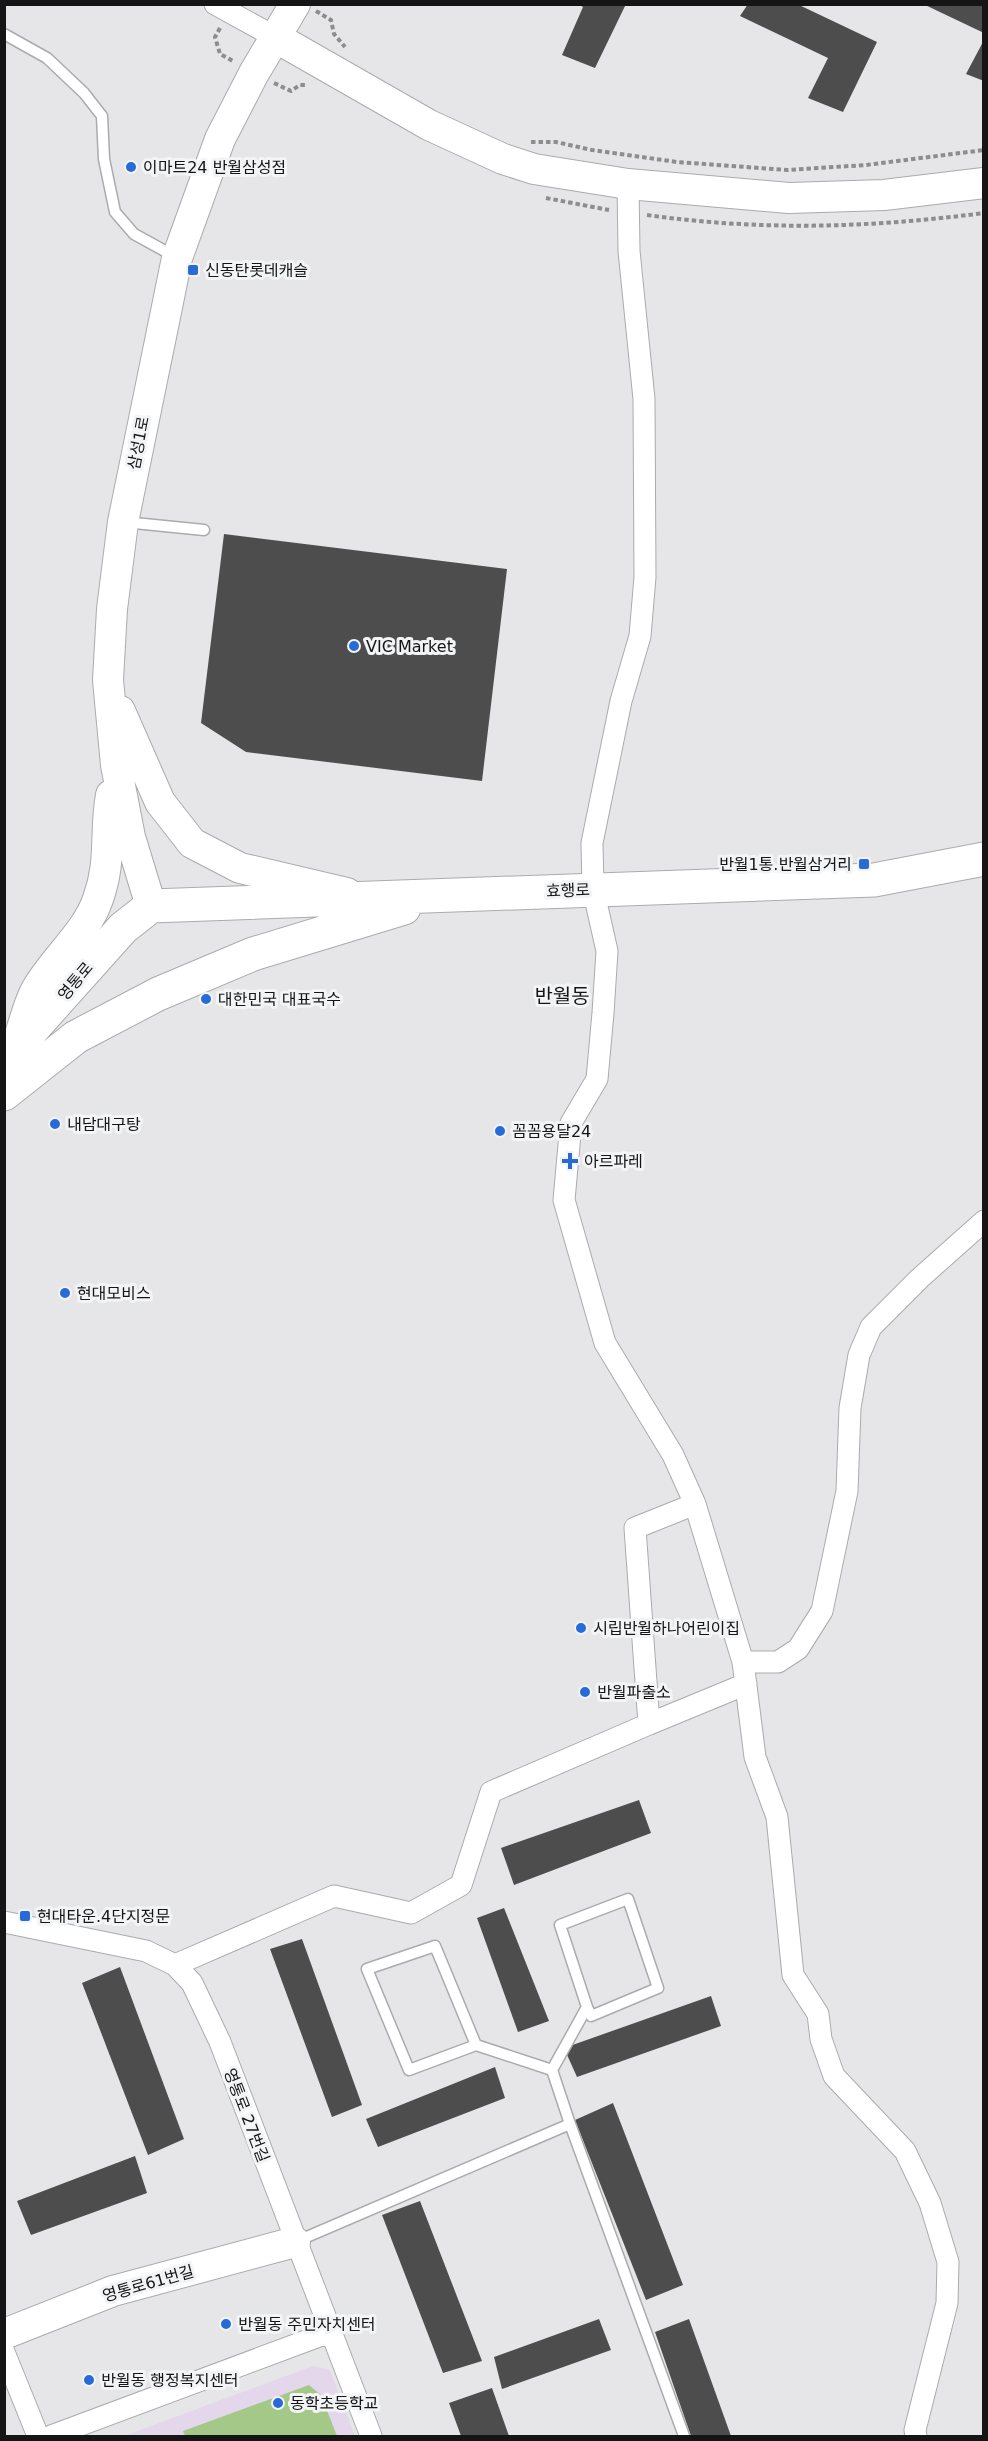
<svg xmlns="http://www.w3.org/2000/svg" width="988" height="2441" font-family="'DejaVu Sans','Noto Sans KR',sans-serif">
<rect width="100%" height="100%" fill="#e6e6e9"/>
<path fill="#e5d7eb" d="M313,2366L330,2370L355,2436H124Z"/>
<path fill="#a4c888" d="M309,2385L321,2395L337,2436H185L183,2431Z"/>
<path fill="#4e4d4e" d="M578,4H626L595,68L562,55L583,7Z
M748,4H797L877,42L843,112L808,98L828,58L740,16Z
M923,4H984V33Z
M984,40V81L966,74Z
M224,534L507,569L482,781L246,752L201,723Z
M639,1800L651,1833L514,1885L501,1848Z
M504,1908L549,2021L518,2032L477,1918Z
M302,1939L362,2105L332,2117L270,1949Z
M120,1967L184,2139L148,2155L82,1983Z
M711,1996L721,2026L577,2077L564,2048Z
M495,2067L505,2098L378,2147L366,2119Z
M613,2103L683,2285L646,2300L575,2120Z
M135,2156L147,2193L31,2235L17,2201Z
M420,2201L482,2361L443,2373L382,2215Z
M599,2319L611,2350L502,2389L494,2357Z
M689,2319L731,2436H691L655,2332Z
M492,2388L509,2436H461L449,2403Z"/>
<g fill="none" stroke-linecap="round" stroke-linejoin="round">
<g stroke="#aaabad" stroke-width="13">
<path id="lane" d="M4,34L47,58L84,93L102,116L104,159L115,212L134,234L174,256
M124,522L204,530
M476,2045L435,1946L367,1969L409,2070L476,2045L552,2070
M570,2124L552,2070L587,2007L560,1925L628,1899L658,1988L591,2016L587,2007
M295,2242L570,2124L684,2436"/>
</g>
<g stroke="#aaabad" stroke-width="23">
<path id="street" d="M215,4L275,37
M628,184L629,251L644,399L645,577L640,636L621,701L592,843L593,889L607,951L603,1013L597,1079L571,1123L564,1200L605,1343L673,1455L695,1504L743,1662L755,1757L777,1817L793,1975L818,2014L821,2039L834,2076L905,2151L930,2203L948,2262L947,2303L915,2430L916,2436
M743,1662H778L798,1649L822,1611L847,1491L850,1408L859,1355L871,1327L920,1278L984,1221
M649,1724L746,1684
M4,1922L146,1951L175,1965L192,1983L220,2042L371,2436
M175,1965L334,1896L411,1913L461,1885L491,1792L649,1724L635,1528L695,1504
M4,2352L38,2436
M51,2436L330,2332"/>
</g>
<g stroke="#aaabad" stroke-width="32">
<path id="secondary" d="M275,37L429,125L503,159L534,169L628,184L789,198L884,195L984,183
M120,711L160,802L192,843L240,868L347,893
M151,906L130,837L116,765L108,680L112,609L123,522L177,258L220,139L254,73L295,4
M16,1046C23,1028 27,1007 36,990C54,958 86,934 98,899C112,860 104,833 111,795
M4,2334L113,2291L295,2242"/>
</g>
<g stroke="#aaabad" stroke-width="35">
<path id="primary" d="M4,1061L123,928L151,906L874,880L984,859
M4,1094L76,1037L158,994L253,954L404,908"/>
</g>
<path stroke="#8d8d8f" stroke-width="4" stroke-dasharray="4.5 3" stroke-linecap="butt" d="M316,11L331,20L334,34L345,47
M220,28L215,37L220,54L233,61
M274,83L291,91L300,85H307
M531,142H556L592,150L677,162L787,170L866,165L984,150
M546,198L609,210
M647,215C761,231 869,228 984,213"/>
<use href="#lane" stroke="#fff" stroke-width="10"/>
<use href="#street" stroke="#fff" stroke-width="21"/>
<use href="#secondary" stroke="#fff" stroke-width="30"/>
<use href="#primary" stroke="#fff" stroke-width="33"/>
</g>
<g fill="#286bd7" stroke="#f3f4f6" stroke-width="2">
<circle cx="131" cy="167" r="6"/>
<rect x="187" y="264" width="12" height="12" rx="3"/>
<circle cx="354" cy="646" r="6"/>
<rect x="858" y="858" width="12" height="12" rx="3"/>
<circle cx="206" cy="999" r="6"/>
<circle cx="55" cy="1124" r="6"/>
<circle cx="500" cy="1131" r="6"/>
<path d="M567 1152h6v6h6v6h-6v6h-6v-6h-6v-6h6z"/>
<circle cx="65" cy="1293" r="6"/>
<circle cx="581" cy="1628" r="6"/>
<circle cx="585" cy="1692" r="6"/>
<rect x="19" y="1910" width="12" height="12" rx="3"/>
<circle cx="226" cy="2324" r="6"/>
<circle cx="89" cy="2380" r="6"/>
<circle cx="278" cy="2403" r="6"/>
</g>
<g text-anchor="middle" stroke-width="6" stroke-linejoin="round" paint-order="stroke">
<g font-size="16" fill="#151516" stroke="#f3f4f6" text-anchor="start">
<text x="143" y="173">이마트24 반월삼성점</text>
<text x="205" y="276">신동탄롯데캐슬</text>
<text x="366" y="652">VIC Market</text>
<text x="852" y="870" text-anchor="end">반월1통.반월삼거리</text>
<text x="218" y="1005">대한민국 대표국수</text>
<text x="67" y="1130">내담대구탕</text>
<text x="512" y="1137">꼼꼼용달24</text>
<text x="584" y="1167">아르파레</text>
<text x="77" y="1299">현대모비스</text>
<text x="593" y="1634">시립반월하나어린이집</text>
<text x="597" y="1698">반월파출소</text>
<text x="37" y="1922">현대타운.4단지정문</text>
<text x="238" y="2330">반월동 주민자치센터</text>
<text x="101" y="2386">반월동 행정복지센터</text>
<text x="290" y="2409">동학초등학교</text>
</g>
<g font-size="16" fill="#151516" stroke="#f3f4f6">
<text transform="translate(138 443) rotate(-79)" y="6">삼성1로</text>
<text transform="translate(568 890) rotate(-2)" y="6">효행로</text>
<text transform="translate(75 981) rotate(-50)" y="6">영통로</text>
<text transform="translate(247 2115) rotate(69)" y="6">영통로 27번길</text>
<text transform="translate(148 2283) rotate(-16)" y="6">영통로61번길</text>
</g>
<g font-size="20" fill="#151516" stroke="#f3f4f6">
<text x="562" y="1003">반월동</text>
</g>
</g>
<rect width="988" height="2441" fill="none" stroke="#151516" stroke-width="12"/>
</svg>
